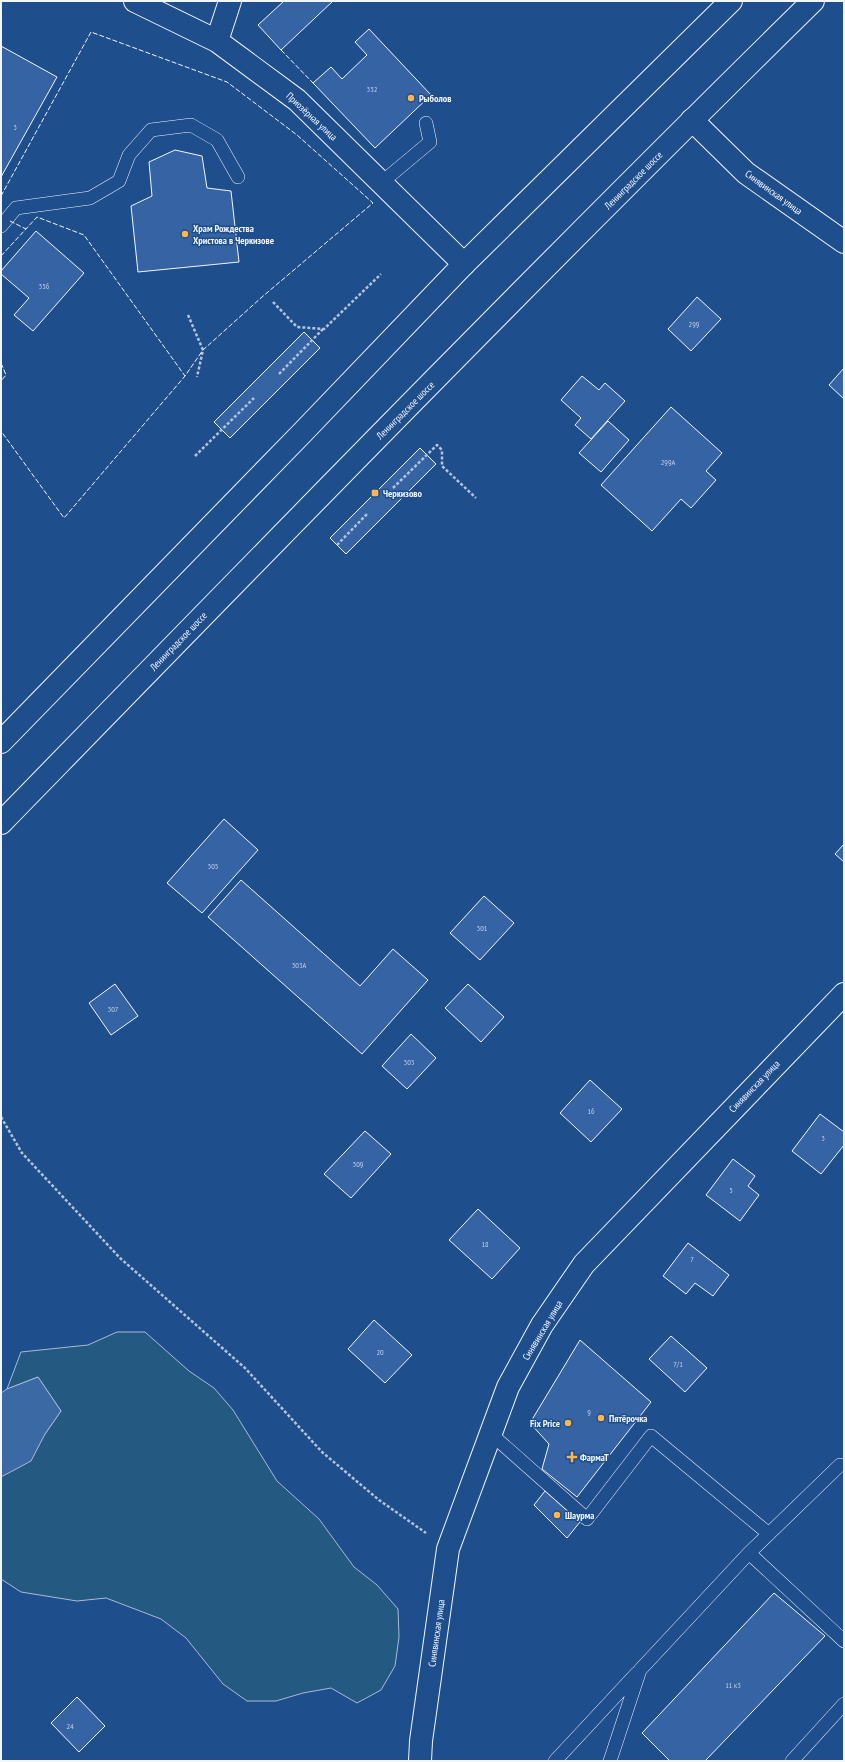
<svg xmlns="http://www.w3.org/2000/svg" width="845" height="1762" font-family="'PT Sans Narrow',sans-serif">
<rect width="100%" height="100%" fill="#1f4e8c"/>
<path fill="#245a82" stroke="#a8bbd7" d="M117,1332H145L189,1371L214,1388L233,1410L277,1481L319,1519L354,1567L377,1585L398,1609L399,1637L395,1666L381,1690L357,1703L331,1688L303,1693L276,1701H247L223,1684L186,1638L161,1619L106,1598L77,1601L21,1592L1,1579V1477L45,1434L61,1411L38,1377L7,1389L21,1352L88,1345Z"/>
<path fill="#3b69a3" stroke="#a8bbd7" d="M38,1377L61,1411L45,1434L31,1461L1,1477V1393L7,1389Z"/>
<path fill="#3563a3" stroke="#f2f6ff" d="M284,1H333L281,50L258,25Z
M369,29L431,95L375,148L313,83L331,67L342,79L367,55L355,42Z
M1,46L57,77L1,177Z
M175,150L202,156L207,188L231,191L239,262L138,272L131,206L152,196L149,162Z
M36,231L84,273L33,331L14,315L29,298L1,274V271Z
M697,297L721,319L691,351L668,329Z
M304,332L320,348L230,438L214,422Z
M844,368V399L829,385Z
M582,376L599,390L605,383L625,401L591,439L575,425L581,418L561,400Z
M671,407L722,453L706,471L716,480L691,508L681,499L652,531L601,485Z
M608,421L629,440L601,472L579,453Z
M420,448L436,464L346,554L330,538Z
M224,819L258,850L202,913L167,883Z
M844,844V862L835,854Z
M241,880L360,986L393,949L428,980L362,1054L208,917Z
M484,896L514,923L480,960L450,933Z
M115,984L138,1016L111,1035L89,1003Z
M468,984L504,1017L481,1042L445,1008Z
M411,1034L436,1058L407,1089L382,1066Z
M590,1080L622,1109L591,1142L560,1113Z
M820,1114L844,1132V1145L821,1174L792,1151Z
M365,1131L391,1154L351,1198L324,1174Z
M733,1159L755,1176L748,1186L759,1195L740,1221L706,1195Z
M478,1209L520,1248L492,1279L449,1240Z
M688,1243L729,1275L713,1296L695,1283L686,1294L663,1276Z
M374,1320L412,1355L385,1383L348,1349Z
M671,1336L707,1368L685,1392L649,1359Z
M580,1340L651,1402L577,1497L542,1469L549,1444L530,1423Z
M545,1491L580,1522L567,1538L534,1505Z
M774,1593L825,1636L705,1761H670L642,1733Z
M77,1697L105,1726L79,1752L51,1723Z"/>
<g fill="none" stroke-linecap="round" stroke-linejoin="round">
<g stroke="#f2f6ff" stroke-width="14">
<path id="service" d="M381,183L430,142L426,123
M1,226L16,208L90,198L119,181L129,155L151,130L191,125L217,140L238,177
M491,1434L587,1519L651,1436L769,1534
M749,1553L844,1641
M555,1761L637,1673
M610,1761L640,1670L749,1553L840,1465
M792,1761L844,1704"/>
</g>
<g stroke="#f2f6ff" stroke-width="24">
<path id="minor" d="M135,1L217,41L297,100L464,264
M217,41L230,1
M692,120L746,173L844,242
M420,1761L421,1741L448,1549L508,1387L542,1325L584,1264L844,994"/>
</g>
<g stroke="#f2f6ff" stroke-width="24">
<path id="trunk" d="M1,742L302,433L464,264L731,1
M1,823C270,547 538,271 813,1"/>
</g>
<path stroke="#b3c4dc" stroke-width="2.5" stroke-dasharray="3 2" stroke-linecap="butt" d="M273,302L297,327L324,329L381,274
M188,315L203,350L197,377
M279,374L323,329
M195,456L254,398
M393,488L437,445L442,450V466L476,498
M337,545L367,514
M1,1117L22,1153L120,1258L245,1368L322,1452L379,1500L426,1533"/>
<use href="#service" stroke="#1f4e8c" stroke-width="13"/>
<use href="#minor" stroke="#1f4e8c" stroke-width="22"/>
<use href="#trunk" stroke="#1f4e8c" stroke-width="22"/>
<path stroke="#f2f6ff" stroke-width="1" stroke-dasharray="5 2" stroke-linecap="butt" d="M281,50L313,83
M1,196L91,32L227,82L297,135L373,203L262,297L203,350L185,376L64,518L1,431
M10,221L26,229
M1,256L37,217L84,235L185,376
M1,363L6,375L1,381"/>
</g>
<g fill="#ffb74d" stroke="#1f4e8c" stroke-width="1.5">
<circle cx="411" cy="98" r="4"/>
<circle cx="185" cy="234" r="4"/>
<rect x="371" y="489" width="8" height="8" rx="2"/>
<circle cx="601" cy="1418" r="4"/>
<circle cx="568" cy="1423" r="4"/>
<path d="M570 1451h4v4h4v4h-4v4h-4v-4h-4v-4h4z"/>
<circle cx="557" cy="1515" r="4"/>
</g>
<g text-anchor="middle" stroke-width="3" stroke-linejoin="round" paint-order="stroke">
<g font-size="8" fill="#c3d1e8">
<text x="372" y="92">352</text>
<text x="15" y="130">3</text>
<text x="44" y="289">356</text>
<text x="694" y="327">299</text>
<text x="668" y="465">299А</text>
<text x="213" y="869">305</text>
<text x="482" y="931">301</text>
<text x="299" y="968">303А</text>
<text x="113" y="1012">307</text>
<text x="409" y="1065">303</text>
<text x="591" y="1114">16</text>
<text x="823" y="1141">3</text>
<text x="358" y="1167">309</text>
<text x="731" y="1193">5</text>
<text x="485" y="1247">18</text>
<text x="692" y="1262">7</text>
<text x="380" y="1355">20</text>
<text x="678" y="1367">7/1</text>
<text x="589" y="1415">9</text>
<text x="733" y="1688">11 к3</text>
<text x="70" y="1729">24</text>
</g>
<g font-size="10" font-weight="bold" fill="#f2f6ff" stroke="#1f4e8c" text-anchor="start">
<text x="419" y="102">Рыболов</text>
<text x="193" y="232">Храм Рождества<tspan x="193" dy="12">Христова в Черкизове</tspan></text>
<text x="383" y="497">Черкизово</text>
<text x="609" y="1422">Пятёрочка</text>
<text x="560" y="1427" text-anchor="end">Fix Price</text>
<text x="580" y="1461">ФармаТ</text>
<text x="565" y="1519">Шаурма</text>
</g>
<g font-size="10" fill="#f2f6ff" stroke="#1f4e8c">
<text transform="translate(312 116) rotate(43)" y="4">Приозёрная улица</text>
<text transform="translate(633 180) rotate(-45)" y="4">Ленинградское шоссе</text>
<text transform="translate(774 192) rotate(36)" y="4">Синявинская улица</text>
<text transform="translate(405 410) rotate(-45)" y="4">Ленинградское шоссе</text>
<text transform="translate(178 641) rotate(-46)" y="4">Ленинградское шоссе</text>
<text transform="translate(754 1086) rotate(-46)" y="4">Синявинская улица</text>
<text transform="translate(542 1330) rotate(-59)" y="4">Синявинская улица</text>
<text transform="translate(436 1633) rotate(-82)" y="4">Синявинская улица</text>
</g>
</g>
<rect width="845" height="1762" fill="none" stroke="#f2f6ff" stroke-width="4"/>
</svg>
